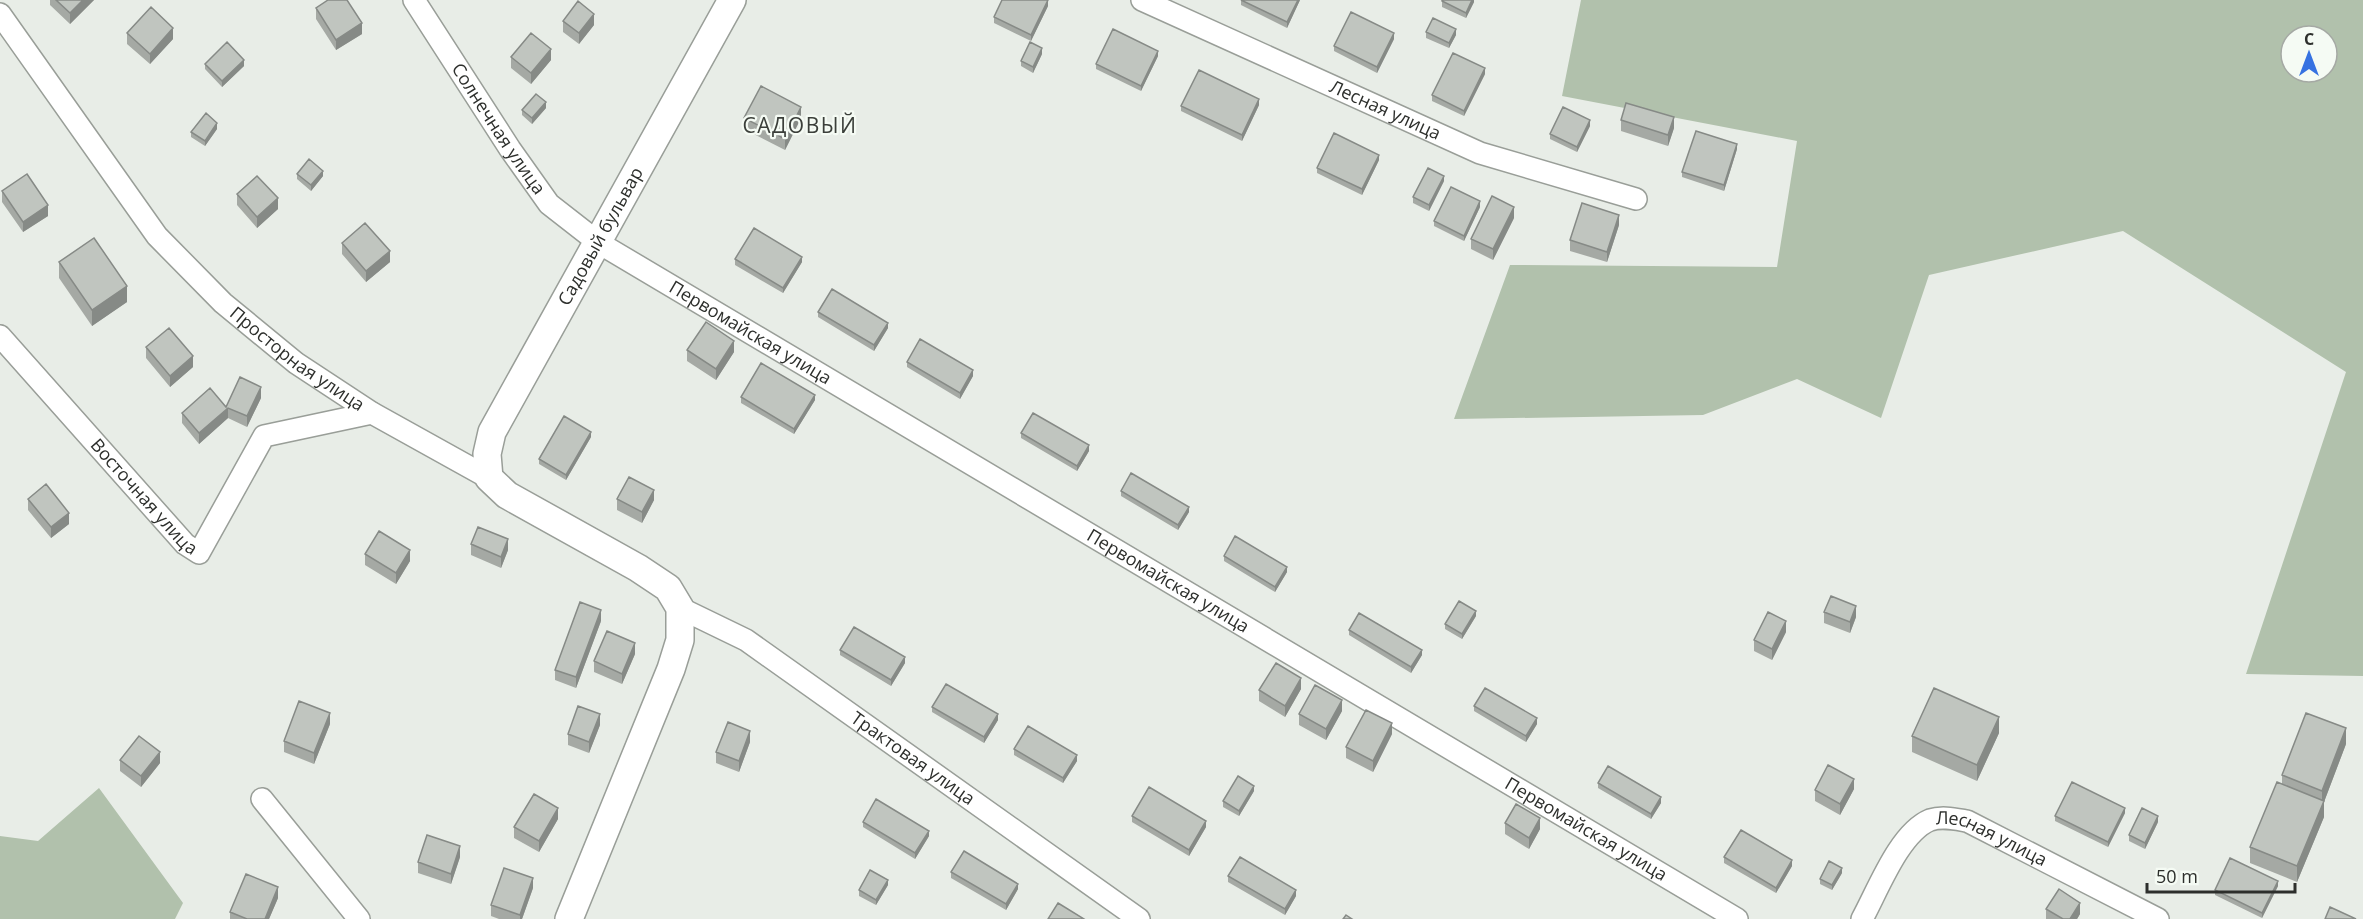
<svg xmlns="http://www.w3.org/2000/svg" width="2363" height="919" font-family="'Open Sans',sans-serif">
<rect width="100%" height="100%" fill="#e8ede7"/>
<path fill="#b1c1ac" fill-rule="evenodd" d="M1581,0H2363V676L2246,674L2346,372L2123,231L1929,275L1881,418L1797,379L1703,415L1454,419L1510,265L1777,267L1797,141L1562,96ZM2291,36H2327V72H2291Z
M99,788L183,903L175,919H0V836L38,841Z"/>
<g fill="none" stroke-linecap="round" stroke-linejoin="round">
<g stroke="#999e98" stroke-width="24">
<g id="minor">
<path id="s1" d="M414,0L510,149L549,204L599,243L1737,919"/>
<path id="s2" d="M1142,0L1480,153L1636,199"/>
<path id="s3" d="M0,14L157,236L223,303L296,363L372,413L489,478"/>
<path id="s4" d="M0,336L185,544L199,553L264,436L372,413"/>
<path id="s5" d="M680,608L746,640L1139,919"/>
<path d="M262,799L359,919"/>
<path id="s6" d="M1862,919C1878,890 1899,833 1930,820C1942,816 1955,819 1967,821L2158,919"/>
</g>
</g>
<g stroke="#999e98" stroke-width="30">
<g id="tertiary">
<path id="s7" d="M569,919L671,669L680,640V608L668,588L638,568L507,495L489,478L487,454L492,432L732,0"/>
</g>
</g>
<use href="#minor" stroke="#fff" stroke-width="21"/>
<use href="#tertiary" stroke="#fff" stroke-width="27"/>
</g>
<path fill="#a5a9a4" d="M50,0H94L70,24L50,5Z
M1241,0H1300L1287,28L1241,5Z
M1474,0V2L1466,18L1442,7V1Z
M1048,6L1031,41L994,23V17Z
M316,8L362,34L336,50L316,19Z
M563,21L594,25L579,44L563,32Z
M1426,32L1456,35L1449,48L1426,38Z
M127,33L173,39L150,64L127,44Z
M1394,39L1377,73L1334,51V46Z
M1042,54L1033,73L1021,66V61Z
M1158,56L1141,91L1096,69V64Z
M511,57L551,60L531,84L511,68Z
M205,64L244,66L222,87L205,69Z
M1485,74L1464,116L1432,101V95Z
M1259,105L1242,141L1181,111V106Z
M546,108L532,124L522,115V110Z
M744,118H801L785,150L744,129Z
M1621,120L1674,128L1668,146L1621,131Z
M1590,126L1577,152L1550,139V134Z
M217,129L205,146L191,137V132Z
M1737,149L1724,191L1682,177V172Z
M1379,160L1362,195L1317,173V168Z
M297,174L323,176L311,191L297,179Z
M1444,181L1429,211L1413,203V197Z
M2,191L48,216L23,232L2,202Z
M237,194L278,209L257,228L237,205Z
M1480,207L1464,241L1434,226V221Z
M1514,218L1493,260L1471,249V239Z
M1619,225L1607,262L1570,251V240Z
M342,243L390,262L366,282L342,254Z
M735,259L802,262L783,293L735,265Z
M59,262L127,302L92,326L59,278Z
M818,312L888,328L874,351L818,317Z
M146,347L193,367L170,387L146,358Z
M687,350L734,352L716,380L687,361Z
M907,362L973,376L960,399L907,367Z
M741,397L815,400L794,434L741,403Z
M261,398L247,427L228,418L199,444L182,423V413L226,407Z
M1021,433L1089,451L1077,471L1021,438Z
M591,437L566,480L539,464V459Z
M1121,491L1189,512L1178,530L1121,496Z
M28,499L69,524L51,538L28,510Z
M617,499L654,500L642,523L617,510Z
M471,544L508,550L501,568L471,555Z
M365,554L410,561L396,584L365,565Z
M1224,556L1287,572L1275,592L1224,561Z
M1824,612L1856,617L1850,633L1824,623Z
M1476,616L1462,639L1445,629V624Z
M601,621L576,688L555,680V670Z
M1349,630L1422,655L1411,673L1349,635Z
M1786,632L1772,660L1754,651V640Z
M840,650L905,663L891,686L840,655Z
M635,654L622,684L594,672V661Z
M1301,689L1285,717L1259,701V690Z
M1474,706L1537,724L1526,742L1474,711Z
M932,707L998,720L984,743L932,712Z
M1342,711L1326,740L1299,725V714Z
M330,724L314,764L284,752V741Z
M600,725L589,753L568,745V734Z
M1999,733L1977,781L1912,752V736Z
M1392,734L1373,772L1346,758V747Z
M750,742L739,772L716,763V752Z
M2346,744L2324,802V817L2297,882L2250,863V847L2282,784V775Z
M1014,749L1077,761L1063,783L1014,755Z
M120,760L160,763L141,787L120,771Z
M1598,783L1661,803L1651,819L1598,788Z
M1854,789L1840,815L1815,801V790Z
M1254,791L1239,816L1223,807V801Z
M2125,813L2108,847L2055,821V816Z
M1132,816L1206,827L1189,856L1132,822Z
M558,819L539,852L514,838V827Z
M863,822L929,836L915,859L863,827Z
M2158,822L2145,849L2129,841V835Z
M1505,823L1540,829L1529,849L1505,834Z
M460,857L451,884L418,873V862Z
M1724,857L1792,866L1776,893L1724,863Z
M951,872L1018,889L1006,910L951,878Z
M1842,873L1832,890L1820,884V879Z
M1228,876L1296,896L1285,915L1228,882Z
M888,885L876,905L859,896V890Z
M2278,886L2262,918L2215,895V890Z
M533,888L522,919H499L491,916V905Z
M278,898L269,919H230V912Z
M2046,909L2080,914L2077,919H2046Z"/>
<path fill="#868a86" d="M83,0H94L70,24V13Z
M1048,0V6L1031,41V35Z
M1298,0H1300L1287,28V22Z
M1472,0H1474V2L1466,18V13Z
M594,14V25L579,44V33Z
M362,23V34L336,50V40Z
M173,28V39L150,64V54Z
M1456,29V35L1449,48V43Z
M1394,33V39L1377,73V67Z
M1042,48V54L1033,73V67Z
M551,49V60L531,84V73Z
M1158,51V56L1141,91V86Z
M244,60V66L222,87V81Z
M1485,68V74L1464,116V111Z
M1259,99V105L1242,141V135Z
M546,102V108L532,124V118Z
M801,107V118L785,150V139Z
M1674,117V128L1668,146V135Z
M1590,120V126L1577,152V147Z
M217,123V129L205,146V141Z
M1737,144V149L1724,191V185Z
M1379,155V160L1362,195V189Z
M323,171V176L311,191V185Z
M1444,176V181L1429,211V205Z
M278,198V209L257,228V217Z
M1480,201V207L1464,241V236Z
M48,205V216L23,232V222Z
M1514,207V218L1493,260V249Z
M1619,215V225L1607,262V252Z
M390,251V262L366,282V271Z
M802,257V262L783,293V288Z
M127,286V302L92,326V310Z
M888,323V328L874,351V345Z
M734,341V352L716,380V369Z
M193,356V367L170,387V376Z
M973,370V376L960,399V393Z
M261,387V398L247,427V416Z
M815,395V400L794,434V429Z
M228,408V418L199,444V433Z
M591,432V437L566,480V475Z
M1089,445V451L1077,471V466Z
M654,490V500L642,523V512Z
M1189,507V512L1178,530V525Z
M69,513V524L51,538V527Z
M508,539V550L501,568V557Z
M410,550V561L396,584V573Z
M1287,567V572L1275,592V587Z
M1856,606V617L1850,633V622Z
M601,610V621L576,688V677Z
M1476,611V616L1462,639V634Z
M1786,621V632L1772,660V649Z
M635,643V654L622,684V674Z
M1422,650V655L1411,673V667Z
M905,657V663L891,686V680Z
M1301,678V689L1285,717V706Z
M1342,700V711L1326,740V729Z
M330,713V724L314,764V753Z
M600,714V725L589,753V742Z
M998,714V720L984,743V737Z
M1999,717V733L1977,781V765Z
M1537,718V724L1526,742V736Z
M1392,723V734L1373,772V761Z
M2346,728V744L2324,802V817L2297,882V866L2322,805V791Z
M750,731V742L739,772V761Z
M160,752V763L141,787V776Z
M1077,755V761L1063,783V778Z
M1854,779V789L1840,815V804Z
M1254,786V791L1239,816V811Z
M1661,797V803L1651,819V814Z
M558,808V819L539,852V841Z
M2125,808V813L2108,847V842Z
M2158,816V822L2145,849V843Z
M1540,818V829L1529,849V838Z
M1206,821V827L1189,856V850Z
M929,831V836L915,859V853Z
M460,846V857L451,884V874Z
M1792,860V866L1776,893V888Z
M1842,868V873L1832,890V885Z
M533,878V888L522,919H520V915Z
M888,880V885L876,905V900Z
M2278,881V886L2262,918V913Z
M1018,884V889L1006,910V904Z
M278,887V898L269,919H265Z
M1296,890V896L1285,915V909Z
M2080,903V914L2077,919H2070Z"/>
<path fill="#c0c5bf" stroke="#868a86" stroke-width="1.5" d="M56,0H83L70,13Z
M328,0H347L362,23L336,40L316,8Z
M1002,0H1048L1031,35L994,17Z
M1241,0H1298L1287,22Z
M1442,0H1472L1466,13L1442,1Z
M578,1L594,14L579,33L563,21Z
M151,7L173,28L150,54L127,33Z
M1351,12L1394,33L1377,67L1334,46Z
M1433,18L1456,29L1449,43L1426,32Z
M1113,29L1158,51L1141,86L1096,64Z
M531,33L551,49L531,73L511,57Z
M227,42L244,60L222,81L205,64Z
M1030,42L1042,48L1033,67L1021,61Z
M1453,53L1485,68L1464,111L1432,95Z
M1199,70L1259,99L1242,135L1181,106Z
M761,86L801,107L785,139L744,118Z
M536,94L546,102L532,118L522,110Z
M1626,103L1674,117L1668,135L1621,120Z
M1563,107L1590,120L1577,147L1550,134Z
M206,113L217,123L205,141L191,132Z
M1696,131L1737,144L1724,185L1682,172Z
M1334,133L1379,155L1362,189L1317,168Z
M309,159L323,171L311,185L297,174Z
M1428,168L1444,176L1429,205L1413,197Z
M27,174L48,205L23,222L2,191Z
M257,176L278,198L257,217L237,194Z
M1451,187L1480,201L1464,236L1434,221Z
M1492,196L1514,207L1493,249L1471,239Z
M1582,203L1619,215L1607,252L1570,240Z
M365,223L390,251L366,271L342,243Z
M754,228L802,257L783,288L735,259Z
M94,238L127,286L92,310L59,262Z
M832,289L888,323L874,345L818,312Z
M706,322L734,341L716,369L687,350Z
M169,328L193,356L170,376L146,347Z
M920,339L973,370L960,393L907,362Z
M761,363L815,395L794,429L741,397Z
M240,377L261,387L247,416L228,408L199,433L182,413L210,388L226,407Z
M1033,413L1089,445L1077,466L1021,433Z
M564,416L591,432L566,475L539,459Z
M1131,473L1189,507L1178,525L1121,491Z
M629,477L654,490L642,512L617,499Z
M46,484L69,513L51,527L28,499Z
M478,527L508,539L501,557L471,544Z
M379,531L410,550L396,573L365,554Z
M1235,536L1287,567L1275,587L1224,556Z
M1831,596L1856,606L1850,622L1824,612Z
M1459,601L1476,611L1462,634L1445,624Z
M580,602L601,610L576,677L555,670Z
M1768,612L1786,621L1772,649L1754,640Z
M1359,613L1422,650L1411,667L1349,630Z
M854,627L905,657L891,680L840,650Z
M607,631L635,643L622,674L594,661Z
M1276,663L1301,678L1285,706L1259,690Z
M946,684L998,714L984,737L932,707Z
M1315,685L1342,700L1326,729L1299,714Z
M1485,688L1537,718L1526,736L1474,706Z
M1934,688L1999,717L1977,765L1912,736Z
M299,701L330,713L314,753L284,741Z
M578,706L600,714L589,742L568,734Z
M1366,710L1392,723L1373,761L1346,747Z
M2306,713L2346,728L2322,791L2282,775Z
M728,722L750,731L739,761L716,752Z
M1028,726L1077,755L1063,778L1014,749Z
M139,736L160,752L141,776L120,760Z
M1828,765L1854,779L1840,804L1815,790Z
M1608,766L1661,797L1651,814L1598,783Z
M1238,776L1254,786L1239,811L1223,801Z
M2072,782L2125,808L2108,842L2055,816Z
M2277,782L2324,801L2297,866L2250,847Z
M1149,787L1206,821L1189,850L1132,816Z
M534,794L558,808L539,841L514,827Z
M876,799L929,831L915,853L863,822Z
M1516,804L1540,818L1529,838L1505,823Z
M2142,808L2158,816L2145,843L2129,835Z
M1741,830L1792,860L1776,888L1724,857Z
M427,835L460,846L451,874L418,862Z
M964,851L1018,884L1006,904L951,872Z
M1240,857L1296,890L1285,909L1228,876Z
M2230,858L2278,881L2262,913L2215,890Z
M1829,861L1842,868L1832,885L1820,879Z
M504,868L533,878L520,915L491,905Z
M870,870L888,880L876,900L859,890Z
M246,874L278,887L265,919H247L230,912Z
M2059,889L2080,903L2070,919H2063L2046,909Z
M1058,903L1084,919H1048Z
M2330,907L2356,919H2325Z
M1346,915L1352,919H1343Z"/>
<g text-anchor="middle" stroke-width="4.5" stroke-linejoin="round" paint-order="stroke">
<g font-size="18" fill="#2d2f2c" stroke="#f5fbf4">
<text dy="6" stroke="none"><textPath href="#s2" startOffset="267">Лесная улица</textPath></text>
<text dy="6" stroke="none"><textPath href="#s1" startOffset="154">Солнечная улица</textPath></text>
<text dy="6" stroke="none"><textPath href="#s7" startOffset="837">Садовый бульвар</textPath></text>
<text dy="6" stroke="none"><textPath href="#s1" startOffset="484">Первомайская улица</textPath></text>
<text dy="6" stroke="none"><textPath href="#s3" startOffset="459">Просторная улица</textPath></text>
<text dy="6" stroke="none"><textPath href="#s4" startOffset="216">Восточная улица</textPath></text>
<text dy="6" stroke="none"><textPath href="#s1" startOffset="970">Первомайская улица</textPath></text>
<text dy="6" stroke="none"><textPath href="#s5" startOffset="278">Трактовая улица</textPath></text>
<text dy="6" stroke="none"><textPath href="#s1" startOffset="1456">Первомайская улица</textPath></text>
<text dy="6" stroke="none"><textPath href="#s6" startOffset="188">Лесная улица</textPath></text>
</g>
<g font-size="21" letter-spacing="1.5" fill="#3b3f3a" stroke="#f5fbf4">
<text x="800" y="133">САДОВЫЙ</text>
</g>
</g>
<g transform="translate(2309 54)"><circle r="28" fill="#f5fbf4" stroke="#a5a9a4" stroke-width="1.5"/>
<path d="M0-4.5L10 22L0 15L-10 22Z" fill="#3672e1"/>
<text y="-9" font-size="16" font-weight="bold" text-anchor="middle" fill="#2d2f2c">С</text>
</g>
<path d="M2147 883v9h148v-9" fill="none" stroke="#2d2f2c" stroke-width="3"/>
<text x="2156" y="883" font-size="18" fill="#2d2f2c" stroke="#f5fbf4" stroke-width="4.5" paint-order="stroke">50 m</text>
</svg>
